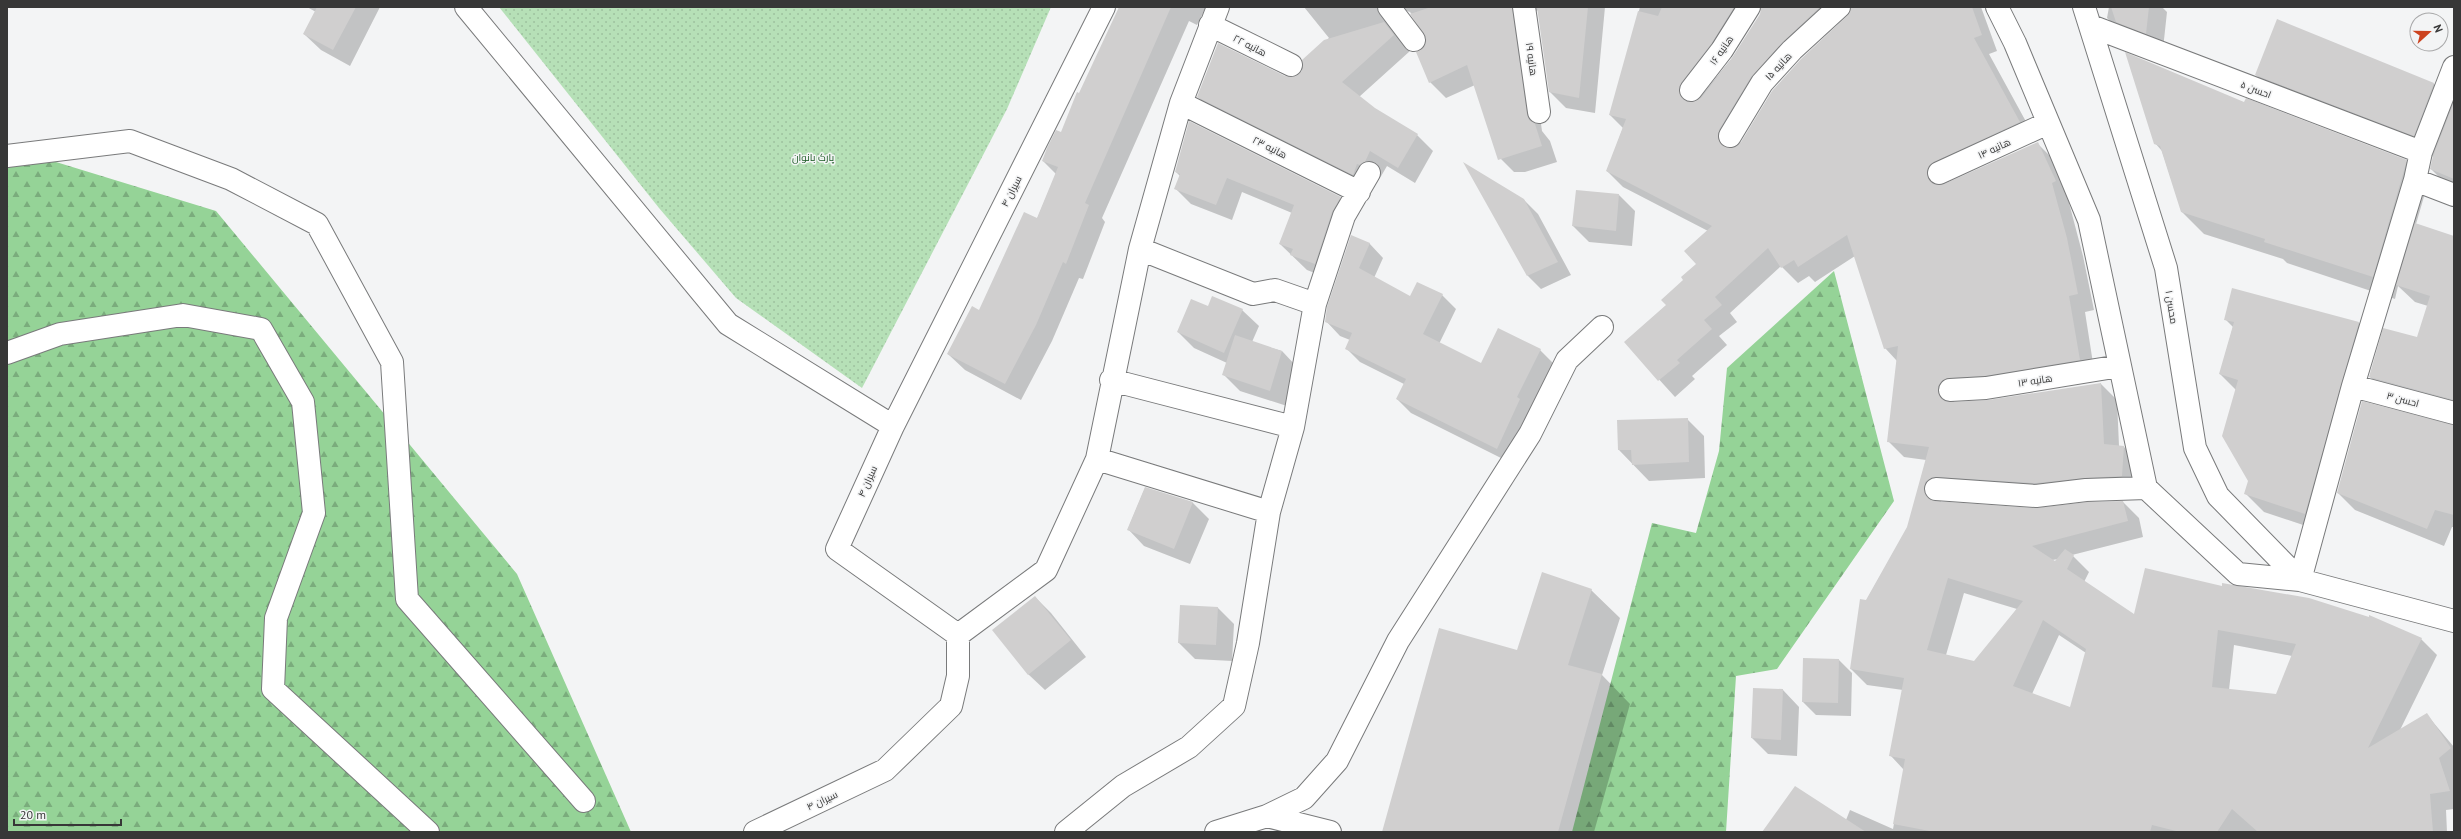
<svg xmlns="http://www.w3.org/2000/svg" width="2461" height="839" font-family="'PT Sans',Cairo,sans-serif">
<defs>
<pattern id="grass-dots" width="8" height="8" patternUnits="userSpaceOnUse"><rect width="8" height="8" fill="#b6e0b7"/><path d="M2 2h.1M6 6h.1" fill="none" stroke="#9dc19e" stroke-width="1.8" stroke-linecap="round"/></pattern>
<pattern id="forest-firs" width="22" height="20" patternUnits="userSpaceOnUse"><rect width="22" height="20" fill="#95d397"/><path d="M5 1l3.5 6h-7zM16 11l3.5 6h-7z" fill="#7aac7c"/></pattern>
</defs>
<rect width="100%" height="100%" fill="#f3f4f5"/>
<path fill="url(#grass-dots)" d="M499,7H1051L1007,109L862,388L736,298L659,208Z"/>
<path fill="url(#forest-firs)" d="M7,147L216,211L517,574L631,832H7Z
M1834,271L1894,501L1777,669L1736,676L1726,832H1572L1652,523L1696,533L1719,451L1727,368Z"/>
<path fill="#0003" fill-rule="evenodd" d="M307,7H380L350,66L321,50L304,34L316,12Z
M1120,7H1206L1197,25L1189,21L1102,218L1105,222L1083,279L1079,278L1052,341L1021,400L965,370L948,354L980,312L1037,219L1056,174L1043,161L1062,133Z
M1304,7H1605L1595,113L1566,108L1550,92L1538,10L1528,18L1527,25L1542,131L1550,141L1557,162L1525,172H1514L1498,156L1475,85L1446,98L1430,82L1425,32L1410,12L1404,10L1392,26L1410,51L1359,97L1374,109L1417,135L1433,151L1415,183L1387,166L1380,178L1369,190L1214,113L1198,97L1285,77L1292,78L1303,71V61L1329,38Z
M1640,7H1981L1997,51L1989,54L2035,138L1944,182V186L2037,143L2053,159L2071,198L2068,199L2083,256L2094,310L2085,312L2095,376L1965,393L1954,401V403L1987,401L2101,384L2117,400L2119,446L2124,447L2140,463L2138,492L1941,498V503L2035,509L2123,502L2139,518L2143,537L2072,555L2089,572L2084,582L2134,615L2421,639L2437,655L2400,730L2427,715L2454,747V809L2446,810L2447,832H1764L1846,820L1850,810L1893,829L1904,770L1891,756L1903,690L1867,685L1851,669L1866,601L1908,527L1926,460L1904,457L1888,441L1897,361L1885,348L1855,256L1815,282L1809,276L1798,283L1781,266L1730,313L1737,322L1719,336L1727,345L1692,376L1695,379L1675,397L1625,342L1667,305L1697,265L1708,231L1623,187L1607,171L1623,128L1610,115ZM1762,8L1761,14L1733,57L1696,102ZM1850,12L1849,16L1741,144L1734,148L1768,91L1799,57ZM2059,559L2055,563L2052,560ZM1964,593L2017,609L1975,662L1946,655ZM2059,635L2086,653L2071,708L2032,694ZM2234,645L2292,656L2277,695L2229,690Z
M2109,7H2162L2167,12L2163,49L2124,35L2107,18Z
M2278,21L2434,84L2454,104V188L2448,186L2431,169L2434,157L2279,98L2256,75Z
M1190,122L1340,198L1355,213L1330,279L1307,270L1280,244L1292,213L1242,192L1232,220L1191,204L1176,189L1180,176L1176,172Z
M2155,143L2406,161L2428,183L2416,224L2454,237V412L2387,394L2370,377L2418,339L2428,306L2415,302L2398,286L2395,299L2287,263L2283,259L2204,234L2182,212L2162,151Z
M1619,195L1635,211L1632,246L1589,242L1573,226Z
M1524,200L1538,214L1571,275L1541,289L1528,276Z
M1369,243L1383,258L1374,278L1410,297L1442,295L1456,309L1439,344L1482,364L1540,350L1554,364L1511,463L1411,413L1397,399L1404,384L1360,362L1346,348L1350,340L1340,336L1326,321Z
M1242,310L1259,326L1252,342L1282,351L1298,368L1287,406L1240,391L1224,375L1227,363L1194,348L1178,332Z
M2225,319L2359,323L2377,341L2324,532L2264,512L2245,493L2249,481L2236,390L2220,374L2233,327Z
M1687,419L1704,436L1705,478L1649,481L1619,450Z
M2454,426V527H2452L2444,546L2355,510L2338,493Z
M1145,488L1193,503L1209,519L1190,564L1144,546L1128,529Z
M1591,590L1620,618L1602,675L1630,704L1594,832H1383L1517,651Z
M1035,597L1051,613L1086,657L1045,690L1028,674Z
M1181,606L1218,608L1234,624L1232,661L1195,659L1179,643Z
M1839,660L1852,673L1851,716L1816,715L1803,702Z
M1754,689L1783,690L1799,707L1797,756L1768,754L1752,738Z"/>
<path fill="#d0cfcf" fill-rule="evenodd" d="M317,7H356L333,50L303,34Z
M1119,7H1171L1085,203L1089,205L1066,264L1063,262L1036,325L1005,384L947,354L972,306L979,310L1024,212L1037,218L1058,167L1042,161L1047,148L1056,130L1061,132L1077,92L1079,93Z
M1431,7H1512L1527,114L1529,120L1535,124L1542,146L1498,160L1467,65L1429,83L1416,52L1425,45L1426,38L1410,14Z
M1537,7H1588L1579,98L1549,92Z
M1662,7H1734L1712,43L1681,83L1680,95L1690,102L1701,98L1732,58L1760,14L1761,7H1820L1783,42L1751,77L1719,130V142L1730,148L1741,142L1772,91L1801,59L1847,16L1851,7H1972L1982,35L1974,38L2020,122L1934,162L1929,166L1928,178L1932,183L1944,184L2038,142L2056,181L2052,183L2067,238L2078,294L2069,296L2080,360L1985,376L1949,378L1939,384L1938,391L1944,401L1951,402L1988,400L2101,383L2104,444L2124,446L2122,476L2085,478L2036,483L1936,477L1925,482V495L1935,501L2035,508L2087,502L2123,501L2128,521L2032,546L2055,561L2065,549L2074,555L2067,569L2134,614L2145,568L2222,586V583L2309,598L2369,617V615L2422,638L2368,748L2427,713L2451,748L2439,758L2450,791L2430,794L2433,832H2258L2232,809L2217,832H2180L2152,825L2150,832H1935L1893,824L1905,759L1889,756L1904,678L1850,669L1860,599L1866,600L1907,527L1929,447L1887,442L1898,346L1884,349L1847,235L1798,267L1794,260L1781,268L1768,248L1715,297L1722,305L1704,320L1712,329L1677,360L1680,363L1658,381L1624,342L1666,305L1661,300L1683,280L1681,277L1696,264L1684,251L1712,226L1606,171L1626,119L1609,115L1638,11L1658,16ZM1948,578L2023,601L1974,661L1927,650ZM2043,620L2086,649L2070,707L2013,686ZM2218,630L2296,644L2276,694L2212,687Z
M2111,7H2149L2146,34L2116,22Z
M2277,19L2434,83L2414,136L2255,75Z
M1384,22L1394,35L1342,82L1375,108L1418,134L1398,168L1370,151L1365,162L1360,165L1357,164L1353,175L1197,97L1218,43L1285,76L1292,77L1302,71V60L1324,40Z
M2125,52L2244,102L2246,98L2407,160L2373,277L2264,242L2265,239L2181,212L2160,146L2154,144Z
M2454,102V179L2430,169L2433,156Z
M1189,121L1341,197L1332,212L1315,264L1290,255L1293,249L1279,244L1294,205L1227,178L1216,205L1174,189L1180,174L1175,172Z
M1463,162L1524,199L1558,262L1527,276Z
M1576,190L1619,194L1616,231L1572,226Z
M2415,223L2454,236V400L2369,377L2383,328L2417,337L2430,296L2396,285Z
M1351,235L1370,243L1359,268L1410,296L1417,282L1443,294L1423,334L1481,363L1498,328L1541,349L1517,397L1520,399L1497,449L1396,399L1406,379L1345,349L1352,333L1325,322L1327,307Z
M2232,288L2359,322L2305,514L2244,494L2248,481L2222,436L2238,380L2219,374L2234,322L2224,320Z
M1212,296L1243,309L1224,353L1177,332L1191,299L1208,306Z
M1235,335L1282,351L1270,391L1222,375Z
M2362,401L2454,425V515L2435,510L2427,529L2337,493Z
M1688,418L1689,462L1632,465L1631,450H1618L1617,420Z
M1145,487L1193,502L1174,549L1127,530Z
M1542,572L1592,589L1568,665L1602,674L1558,832H1382L1439,628L1517,650Z
M1035,596L1071,640L1028,675L992,630Z
M1180,605L1218,607L1216,645L1178,643Z
M1803,658L1839,659L1838,703L1802,702Z
M1753,688L1783,689L1781,740L1751,738Z
M1795,786L1866,832H1762Z"/>
<g fill="none" stroke-linecap="round" stroke-linejoin="round">
<g stroke="#797a7b" stroke-width="24">
<path id="minor" d="M466,7L728,324L893,426
M1389,7L1414,40
M1524,7L1539,112
M1997,7L2015,43L2089,220L2146,488L2238,574L2300,580L2454,621
M2084,7L2166,268L2195,448L2218,496L2300,580L2353,386L2415,180L2421,152L2454,67
M1210,25L1291,65
M2091,26L2421,152
M1691,90L1722,50L1749,7
M1181,103L1359,192
M1730,136L1762,83L1792,50L1839,7
M7,156L130,141L231,179L317,224L392,362L407,599L584,801
M1939,173L2048,123
M2415,180L2454,195
M1140,249L1253,294L1275,290L1315,304
M7,353L60,334L183,315L261,329L303,402L314,513L276,618L273,689L428,832
M1111,380L1293,427
M2353,386L2454,413
M1950,390L1986,388L2120,366
M1097,459L1269,512
M1936,489L2036,496L2086,490L2146,488
M958,635L1046,570L1097,459L1140,249L1181,103L1218,7
M1267,816L1330,832
M755,832L885,770L951,706L958,676V635L837,549L893,426L1104,7
M1066,832L1123,786L1189,747L1234,706L1248,643L1269,512L1293,427L1315,304L1344,216L1369,173
M1216,832L1267,816L1304,798L1337,761L1398,641L1530,434L1567,360L1602,327"/>
</g>
<use href="#minor" stroke="#fff" stroke-width="22"/>
</g>
<g text-anchor="middle" stroke-width="3" stroke-linejoin="round" paint-order="stroke">
<g font-size="10" fill="#373737" stroke="#f3f4f5">
<text transform="translate(1250 45) rotate(27)" y="4">هانیه ۲۲</text>
<text transform="translate(1721 50) rotate(-55)" y="4">هانیه ۱۶</text>
<text transform="translate(1532 59) rotate(82)" y="4">هانیه ۱۹</text>
<text transform="translate(1778 66) rotate(-47)" y="4">هانیه ۱۵</text>
<text transform="translate(2256 89) rotate(21)" y="4">احسن ۵</text>
<text transform="translate(1270 147) rotate(27)" y="4">هانیه ۲۳</text>
<text transform="translate(1994 148) rotate(-25)" y="4">هانیه ۱۴</text>
<text transform="translate(1011 191) rotate(-63)" y="4">سیران ۴</text>
<text transform="translate(2172 307) rotate(81)" y="4">محسن ۱</text>
<text transform="translate(2035 380) rotate(-9)" y="4">هانیه ۱۳</text>
<text transform="translate(2403 399) rotate(15)" y="4">احسن ۳</text>
<text transform="translate(867 481) rotate(-66)" y="4">سیران ۴</text>
<text transform="translate(822 800) rotate(-25)" y="4">سیران ۴</text>
</g>
<g font-size="10" fill="#175720" stroke="#f3f4f5">
<text x="813" y="161">پارک بانوان</text>
</g>
</g>
<rect width="2461" height="839" fill="none" stroke="#373737" stroke-width="16"/>
<g transform="translate(2429 32) rotate(69)"><circle r="19" fill="#f3f4f5" stroke="#a8a8a9"/>
<path d="M0-3L7 15L0 10L-7 15Z" fill="#cc431f"/>
<text y="-6" font-size="11" font-weight="bold" text-anchor="middle" fill="#373737">N</text>
</g>
<path d="M14 819v6h107v-6" fill="none" stroke="#373737" stroke-width="2"/>
<text x="20" y="819" font-size="12" fill="#373737" stroke="#f3f4f5" stroke-width="3" paint-order="stroke">20 m</text>
</svg>
